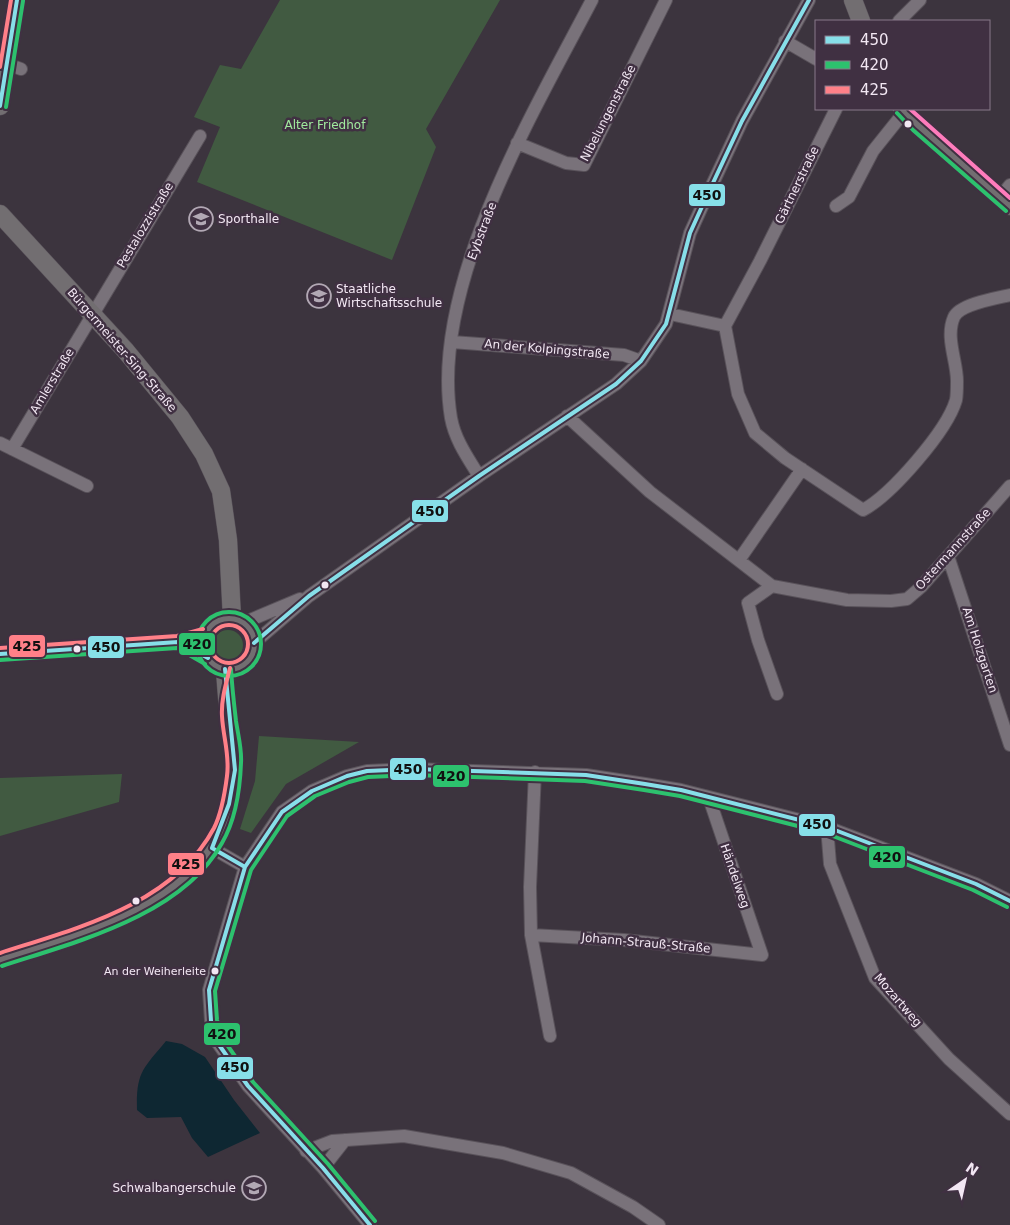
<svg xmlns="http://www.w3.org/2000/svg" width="1010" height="1225" font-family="'DejaVu Sans',sans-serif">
<rect width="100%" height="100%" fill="#3c343e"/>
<path fill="#415a41" d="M280,0H500L426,129L436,147L392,260L197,182L220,127L194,117L220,65L241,69Z
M213 645a15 15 0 1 1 30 0a15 15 0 1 1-30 0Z
M259,736L359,742L286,784L251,833L240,829L255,781Z
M122,774L119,802L0,836V778Z"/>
<path fill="#0e2732" d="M166,1041L182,1044L205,1057L234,1100L260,1133L208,1157L192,1138L181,1117L147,1118L137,1110C136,1072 143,1069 166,1041Z"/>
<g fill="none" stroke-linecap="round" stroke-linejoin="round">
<g stroke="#59525a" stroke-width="14">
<path id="minor" d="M899,21L920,0
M785,41L816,59
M7,64L21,69
M517,143L566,163L584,165L666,0
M1001,196L1010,185
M836,206L849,197L873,151L905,111
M670,314L725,326
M725,326L738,394L755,433L785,458L863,510C891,495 947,431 956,400C957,395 957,387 957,381C957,361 945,337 954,317C960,304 997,298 1010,295
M725,326L760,261L836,109
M452,342L624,355L641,361
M567,416L650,492L772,586L847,600L891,601L907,599L921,587L1010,486
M0,443L87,486
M12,449L200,136
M479,476C468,458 455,440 451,418C429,287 533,113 592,0
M948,556L1010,745
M739,560L802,469
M772,586L748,603L758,640L777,694
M243,623L300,599
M178,642L208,658
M254,643L309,596L479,476L616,384L641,361L666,324L690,233L705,200L742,121L809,0
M0,654L178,642L205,635
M535,772L530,887L531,935L550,1036
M827,827L830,864L875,978L949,1059L1010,1114
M212,848L245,867
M531,935L624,940L762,955L709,798
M306,1151L332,1141L404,1136L503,1153L571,1173L633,1207L659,1225
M323,1168L345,1140
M370,1225L323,1168L248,1086L217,1042L211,1021L209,990L245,867L282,812L312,791L347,776L367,771L414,769L586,775L645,784L681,790L827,827L976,884L1010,901"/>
</g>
<g stroke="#59525a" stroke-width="19">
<path id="secondary" d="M853,0L861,21
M0,106L17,0
M902,109L917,125L1010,206
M0,214L125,350L180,417L204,454L221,491L228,540L232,619
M204 644a25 25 0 1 1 50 0a25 25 0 1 1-50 0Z
M0,960C70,937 168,912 212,848C228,825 234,788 235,760C235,745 230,730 229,715C227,700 226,684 225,669"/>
</g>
<use href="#minor" stroke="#79727a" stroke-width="12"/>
<use href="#secondary" stroke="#726e71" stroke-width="18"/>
<g stroke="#403042" stroke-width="8">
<path id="bus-1" d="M0,106L17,0
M254,643L309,596L479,476L616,384L641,361L666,324L690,233L705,200L742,121L809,0
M0,654L178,642L208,658
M225,669L235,770L229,804L212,848L245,867
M370,1225L323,1168L248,1086L217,1042L211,1021L209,990L245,867L282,812L312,791L347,776L367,771L414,769L586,775L645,784L681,790L827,827L976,884L1010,901"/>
</g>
<g stroke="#403042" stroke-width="8">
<path id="bus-2" d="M6,107L23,1
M897,113L913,130L1006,211
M197 644a32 32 0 1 1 64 0a32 32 0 1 1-64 0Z
M0,660L177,648L205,664
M2,966C75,942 182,916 222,843C236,819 240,790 241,763C242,749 238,735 236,721C234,704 232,686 231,669
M375,1221L328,1164L253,1082L223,1039L217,1020L215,991L251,870L287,816L315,796L349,782L368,777L414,775L585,781L644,790L680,796L825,833L973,890L1007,907"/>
</g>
<g stroke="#403042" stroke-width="8">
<path id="bus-3" d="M0,67L11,0
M210 644a19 19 0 1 1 38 0a19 19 0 1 1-38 0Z
M0,648L177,636L203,629
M0,953C77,928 173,905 214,828C221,814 225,792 227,776C230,755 223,737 222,716C221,700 226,684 230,668"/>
</g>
<g stroke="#403042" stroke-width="8">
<path id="bus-4" d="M910,109L1010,198"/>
</g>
<use href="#bus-1" stroke="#87dfe9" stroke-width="4"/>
<use href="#bus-2" stroke="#2dc16e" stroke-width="4"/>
<use href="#bus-3" stroke="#ff8088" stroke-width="4"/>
<use href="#bus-4" stroke="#fe7cbc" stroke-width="4"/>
</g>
<defs>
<g id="school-ring" transform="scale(1.25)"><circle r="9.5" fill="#403042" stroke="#b2a8b4" stroke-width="1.5"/><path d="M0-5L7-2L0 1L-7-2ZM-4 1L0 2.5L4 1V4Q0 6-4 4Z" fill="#b2a8b4"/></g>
</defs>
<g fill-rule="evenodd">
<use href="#school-ring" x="201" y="219"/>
<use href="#school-ring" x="319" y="296"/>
<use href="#school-ring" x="254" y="1188"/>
</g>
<g fill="#f2e7f3" stroke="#403042" stroke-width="2">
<circle cx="908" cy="124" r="4.5"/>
<circle cx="325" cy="585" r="4.5"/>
<circle cx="77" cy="649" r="4.5"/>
<circle cx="136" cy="901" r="4.5"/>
<circle cx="215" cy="971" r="4.5"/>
</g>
<g text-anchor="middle" stroke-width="5" stroke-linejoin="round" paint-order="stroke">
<g font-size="11" fill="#f2e7f3" stroke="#403042" text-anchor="end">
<text x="206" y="975">An der Weiherleite</text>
</g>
<g font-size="12" fill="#f2e7f3" stroke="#403042">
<text transform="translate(608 113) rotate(-63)" y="4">Nibelungenstraße</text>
<text transform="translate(797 185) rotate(-64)" y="4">Gärtnerstraße</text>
<text transform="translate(145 225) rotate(-59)" y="4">Pestalozzistraße</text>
<text transform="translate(482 231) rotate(-69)" y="4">Eybstraße</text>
<text transform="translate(547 349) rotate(5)" y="4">An der Kolpingstraße</text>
<text transform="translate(122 350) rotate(49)" y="4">Bürgermeister-Sing-Straße</text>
<text transform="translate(52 381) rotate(-59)" y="4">Amlerstraße</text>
<text transform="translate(953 549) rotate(-48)" y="4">Ostermannstraße</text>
<text transform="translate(980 650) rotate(72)" y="4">Am Holzgarten</text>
<text transform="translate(735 876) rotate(71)" y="4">Händelweg</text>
<text transform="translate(646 943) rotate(5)" y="4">Johann-Strauß-Straße</text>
<text transform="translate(898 1000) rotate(49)" y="4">Mozartweg</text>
</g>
<g font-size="12" fill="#a0ea9d" stroke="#403042">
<text x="325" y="129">Alter Friedhof</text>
</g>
<g font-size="12" fill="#f2e7f3" stroke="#403042" text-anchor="start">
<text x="218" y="223">Sporthalle</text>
<text x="336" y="293">Staatliche<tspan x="336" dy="14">Wirtschaftsschule</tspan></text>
<text x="236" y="1192" text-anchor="end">Schwalbangerschule</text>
</g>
</g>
<g stroke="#403042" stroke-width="2">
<rect x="688" y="183" width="38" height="24" rx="5" fill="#87dfe9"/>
<rect x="411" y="499" width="38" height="24" rx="5" fill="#87dfe9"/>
<rect x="178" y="632" width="38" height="24" rx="5" fill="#2dc16e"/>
<rect x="8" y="634" width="38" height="24" rx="5" fill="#ff8088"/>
<rect x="87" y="635" width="38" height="24" rx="5" fill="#87dfe9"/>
<rect x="389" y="757" width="38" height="24" rx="5" fill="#87dfe9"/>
<rect x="432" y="764" width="38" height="24" rx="5" fill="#2dc16e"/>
<rect x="798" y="813" width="38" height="24" rx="5" fill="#87dfe9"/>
<rect x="868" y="845" width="38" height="24" rx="5" fill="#2dc16e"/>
<rect x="167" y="852" width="38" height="24" rx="5" fill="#ff8088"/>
<rect x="203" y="1022" width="38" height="24" rx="5" fill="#2dc16e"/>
<rect x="216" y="1056" width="38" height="24" rx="5" fill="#87dfe9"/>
</g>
<g font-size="14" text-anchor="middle" font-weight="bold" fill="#111">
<text x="707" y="200">450</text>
<text x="430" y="516">450</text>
<text x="197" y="649">420</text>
<text x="27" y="651">425</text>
<text x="106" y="652">450</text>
<text x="408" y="774">450</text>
<text x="451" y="781">420</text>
<text x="817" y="829">450</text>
<text x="887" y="862">420</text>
<text x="186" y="869">425</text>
<text x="222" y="1039">420</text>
<text x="235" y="1072">450</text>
</g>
<rect x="815" y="20" width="175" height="90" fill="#403042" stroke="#877989"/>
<rect x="825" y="36" width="25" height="8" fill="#87dfe9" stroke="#877989"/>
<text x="860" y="45" font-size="15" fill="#f2e7f3">450</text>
<rect x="825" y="61" width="25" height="8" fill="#2dc16e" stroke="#877989"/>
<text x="860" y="70" font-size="15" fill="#f2e7f3">420</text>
<rect x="825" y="86" width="25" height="8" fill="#ff8088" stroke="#877989"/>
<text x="860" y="95" font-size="15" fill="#f2e7f3">425</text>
<g transform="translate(965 1180) rotate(34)" stroke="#403042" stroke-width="4" paint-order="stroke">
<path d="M0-4L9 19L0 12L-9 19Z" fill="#f2e7f3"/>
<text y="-8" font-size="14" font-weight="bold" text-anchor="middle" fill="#f2e7f3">N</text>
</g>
</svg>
